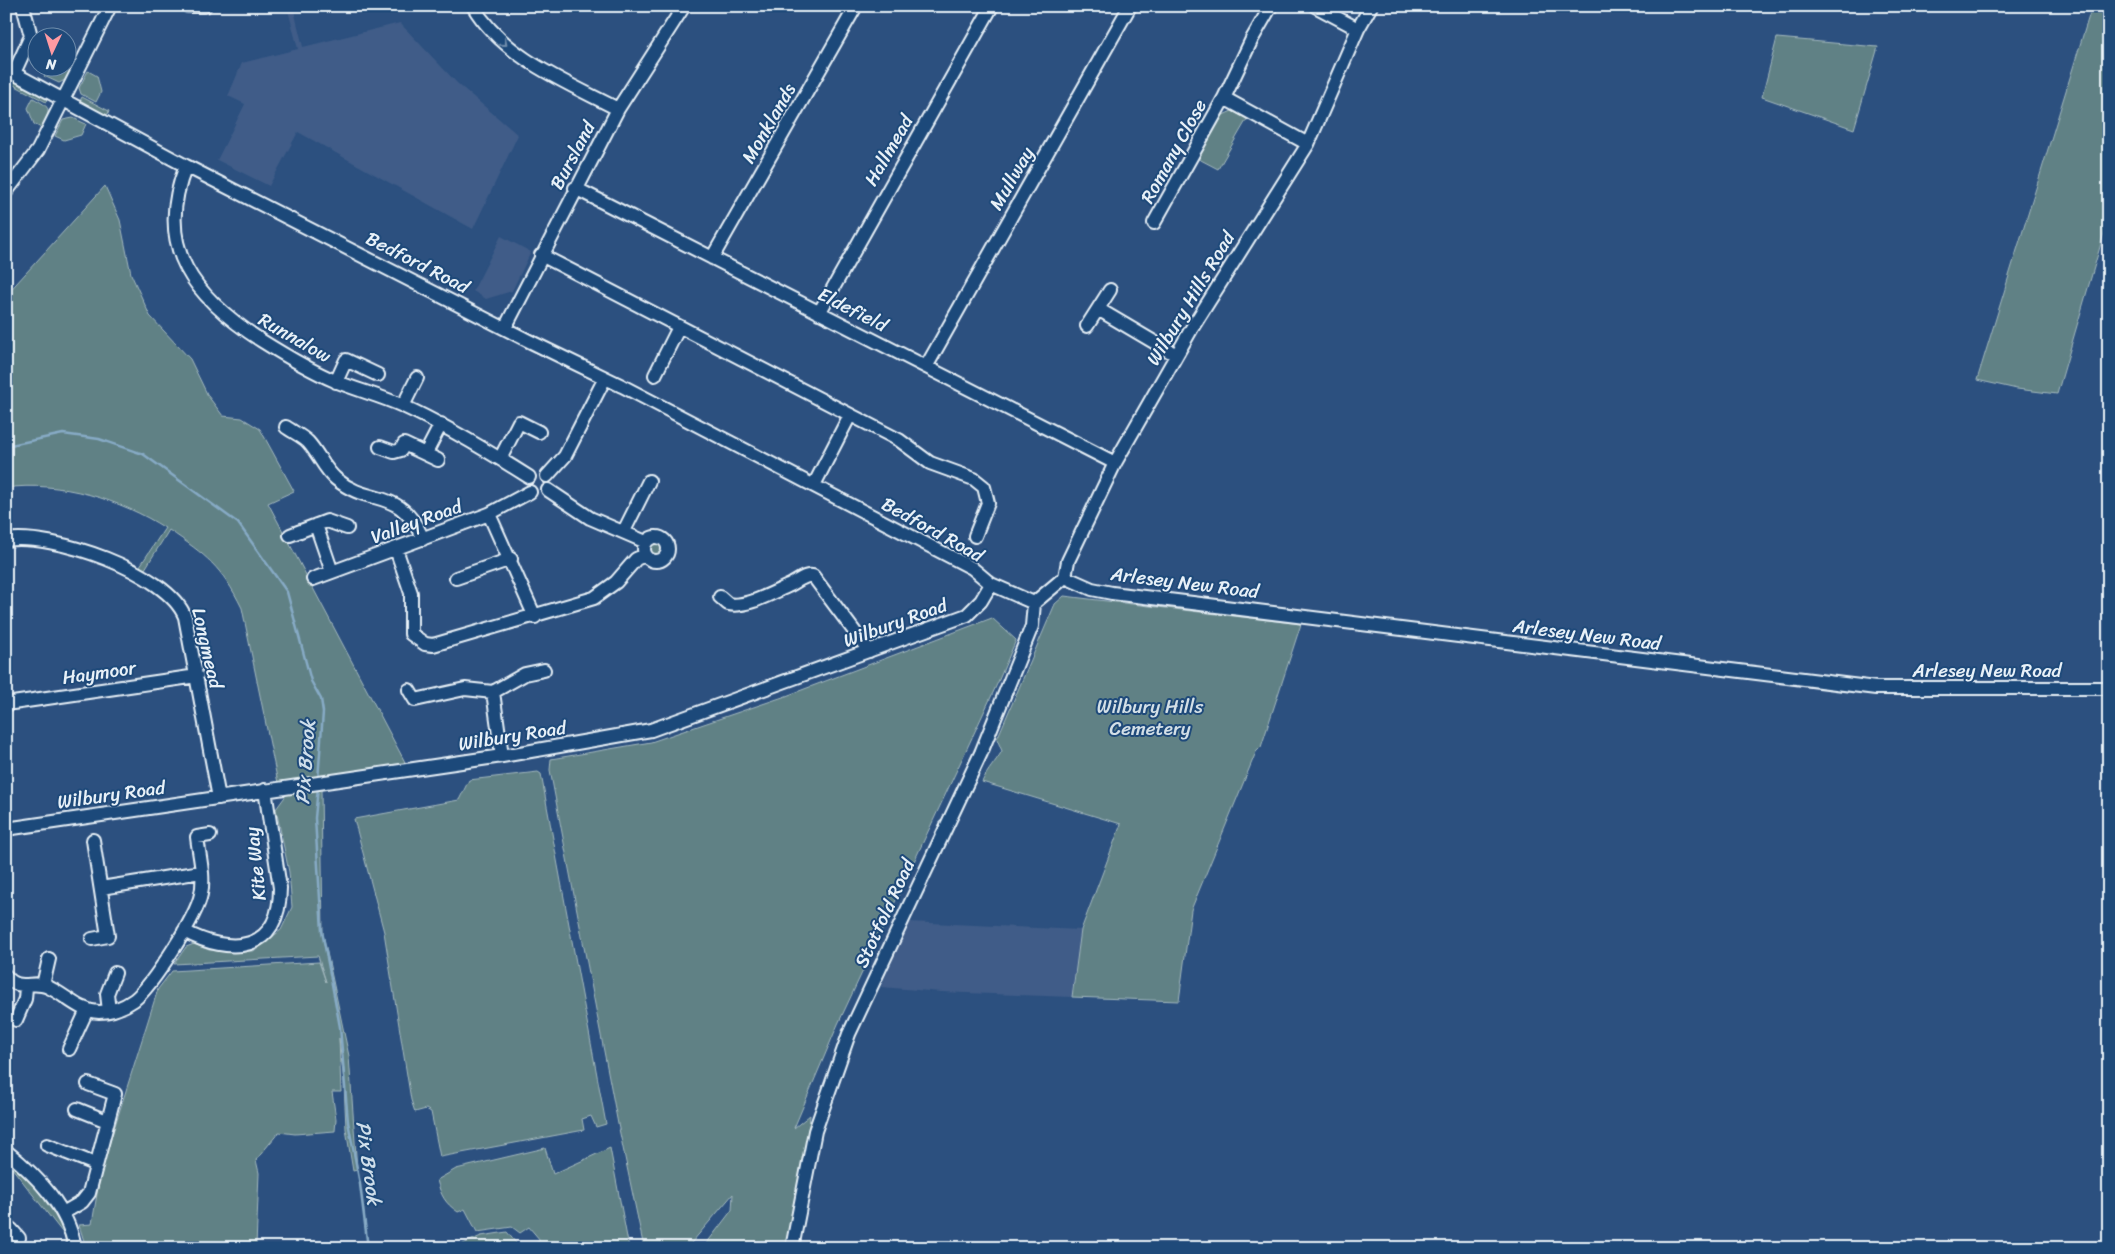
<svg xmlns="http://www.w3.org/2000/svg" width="2115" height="1254" font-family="Sriracha,sans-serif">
<rect width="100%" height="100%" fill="#2c507f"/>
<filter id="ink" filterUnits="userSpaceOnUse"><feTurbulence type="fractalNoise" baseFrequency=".02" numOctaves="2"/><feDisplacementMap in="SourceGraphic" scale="10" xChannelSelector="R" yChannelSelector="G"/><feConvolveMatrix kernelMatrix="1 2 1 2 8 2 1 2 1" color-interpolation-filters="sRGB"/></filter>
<g filter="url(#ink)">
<path fill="#3f5c88" d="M287,6H293L303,47L400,23L457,83L518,135L473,229L298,132L269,186L217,160L245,104L228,96L242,63L298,49Z
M501,236L531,252L512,291L486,299L473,291Z
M909,922L1081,930L1072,997L941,992L881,987Z"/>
<path fill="#608185" stroke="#a4b9be" d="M2092,6H2109V216L2057,394L2017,389L1977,380Z
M1777,38L1878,47L1854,129L1762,97Z
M68,60L74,63L65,80L59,83L44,76L49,68H68Z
M88,71L97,76L101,92L96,102L81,94L79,88Z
M7,76L48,98L46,102L6,81Z
M82,97L109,111L108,114L104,115L80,101Z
M33,98C52,108 51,109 41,128L34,124L28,108Z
M1232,111L1247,119L1218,169L1197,158L1223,115Z
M73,118L86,124L81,135L64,140L55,136L63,120Z
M105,186L120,220L131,274L150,316L190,359L208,396L223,416L242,418L260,429L294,491L268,503L406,764L400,767L278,783L242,608C222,567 206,555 169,530L145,569L140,566L165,528C122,500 58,480 6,488V295Z
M648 550a9 9 0 1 1 18 0a9 9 0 1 1-18 0Z
M1064,596L1301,624L1261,747L1256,752L1191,910L1179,1001L1072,997L1081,930L1121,824L982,782C988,769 995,763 1002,751L997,739L1055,604Z
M992,618L1016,640L998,682L838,1024L794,1128L810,1115L808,1140L788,1248H703L732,1210L733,1194L687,1248H644L618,1124L550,770L551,759L651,742L786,696Z
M538,772L541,774L606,1124L596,1127L591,1116L582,1119L584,1130L440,1157L431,1112L426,1109L415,1112L411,1100L384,932L354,819L459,800L469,780Z
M321,789L323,934L349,1056L357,1170L353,1171L346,1129L344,1083L339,1038L341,1092H332L336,1119L335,1131L295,1134L279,1132L256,1160L259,1173L256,1246L263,1248H86L79,1225L92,1224L101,1170L158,989L172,971L319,962L326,982L318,956L174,964L186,947L194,944L209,950L252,951L256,950L281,930L292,907L289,872L276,809L287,794Z
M545,1148L553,1174L610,1148L629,1248H520L527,1243L530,1248L540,1240L529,1227L520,1233L512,1227L477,1232L465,1209L458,1212C445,1203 441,1196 437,1180L456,1169Z
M19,1167L56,1205L69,1241L12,1168Z
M507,1232L520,1248H454L481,1236Z"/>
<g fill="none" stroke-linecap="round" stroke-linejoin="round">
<path stroke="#87abc6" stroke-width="2.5" d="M6,446L63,434L99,439L143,454L238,523L287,592L311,681L321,699L323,712L318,780
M318,787L315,818L322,931L340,1027L348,1122L360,1184L368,1248"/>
<g stroke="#e8f1f8" stroke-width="16">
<path id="minor" d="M188,6H205
M473,6C504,58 566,82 618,109
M1315,6L1358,29
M6,69L186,166L529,341L622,386L972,568L991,584L1034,603
M14,73L31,36L23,6
M1224,98L1308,144
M186,166C153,248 195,298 262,341C286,356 309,370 335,381C357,390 381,396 403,406C447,426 488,451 529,477
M575,188L1115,463
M6,192L38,150L110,6
M1154,223L1224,98L1252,39L1271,6
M541,255L899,440L930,463L974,479L984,487L988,503L975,536
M712,258L856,6
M1098,309L1176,355
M819,313L992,6
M1087,326L1110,290
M505,328L618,109L684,6
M926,367L1130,6
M655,375L679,327
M336,382L346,360L378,375
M403,406L417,378
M286,427C293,432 302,436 308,442C319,454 324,469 336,479C371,508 399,485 423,539
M380,447L394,452L401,450L404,444L438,460
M426,453L441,424
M500,459L519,422L539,432
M547,476L565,456L605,378
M814,485L850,415
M548,490L590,518L646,542
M489,514L535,617
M316,525L332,572
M624,531L649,481
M290,535L327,521L347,528
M644 549a12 12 0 1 1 24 0a12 12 0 1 1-24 0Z
M6,540C51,532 168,572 185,617L219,798
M396,549L411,593V634L425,644L433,645L594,598L616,582L636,559L645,555
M1065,577L1092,589L1112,593L1876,688H2109
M456,578L511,559
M313,579L489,514L530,492
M720,597L728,604C746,608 772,593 788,586C796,583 804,574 813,576L869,651
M1034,603L1065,577L1068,561L1115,463L1192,328L1308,144L1358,29L1371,6
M409,690L415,700L465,689L493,692L525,674L544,670
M493,692L502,756
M6,704L197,676
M6,829L502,756L651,730L967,615L981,601L991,584
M101,888L201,872
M184,931C230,956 280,953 280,888L265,790
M92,939L108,936L93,840
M6,976C19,993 33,979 48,987C66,995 78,1011 99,1012C111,1012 124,1007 134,1000C152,986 197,916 201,894C205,876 199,855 197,837L210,835
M43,985L49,959
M109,1011L107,994L115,973
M16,1020L25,999L26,987
M69,1049L87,1010
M77,1109L107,1121
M47,1145L95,1164
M6,1151C37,1176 68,1207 75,1248
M63,1213L82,1202L89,1193L115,1094L88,1084
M6,1231L11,1229L19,1238
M792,1248L815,1131L849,1034L981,753L1032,626L1034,603"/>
</g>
<use href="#minor" stroke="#1f4a7a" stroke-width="12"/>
</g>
<defs><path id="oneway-chevron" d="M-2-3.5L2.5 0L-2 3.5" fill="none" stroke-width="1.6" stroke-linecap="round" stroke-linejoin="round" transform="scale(1.25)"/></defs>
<use stroke="#6f8dac" href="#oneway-chevron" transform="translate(504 43) rotate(41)"/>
</g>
<g text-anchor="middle" stroke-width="4" stroke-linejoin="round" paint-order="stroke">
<g font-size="19" fill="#e8f1f8" stroke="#1f4a7a">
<text transform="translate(768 123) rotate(-60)" y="7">Monklands</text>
<text transform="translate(888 150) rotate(-60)" y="7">Hallmead</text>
<text transform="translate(1173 151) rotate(-61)" y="7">Romany Close</text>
<text transform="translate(572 155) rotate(-62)" y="7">Bursland</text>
<text transform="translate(1011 178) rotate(-60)" y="7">Mullway</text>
<text transform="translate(418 262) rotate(27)" y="7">Bedford Road</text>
<text transform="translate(1190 298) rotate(-59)" y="7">Wilbury Hills Road</text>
<text transform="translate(853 309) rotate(27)" y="7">Eldefield</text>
<text transform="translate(295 337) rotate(30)" y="7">Runnalow</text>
<text transform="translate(416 521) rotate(-20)" y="7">Valley Road</text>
<text transform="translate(933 529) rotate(29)" y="7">Bedford Road</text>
<text transform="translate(1185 582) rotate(7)" y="7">Arlesey New Road</text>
<text transform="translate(895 622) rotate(-20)" y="7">Wilbury Road</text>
<text transform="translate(1587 634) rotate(7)" y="7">Arlesey New Road</text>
<text transform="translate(208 648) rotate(77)" y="7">Longmead</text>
<text x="1987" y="677">Arlesey New Road</text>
<text transform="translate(99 672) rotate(-8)" y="7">Haymoor</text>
<text transform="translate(512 735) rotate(-9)" y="7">Wilbury Road</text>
<text transform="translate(111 794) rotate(-8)" y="7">Wilbury Road</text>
<text transform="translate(255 864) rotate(-96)" y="7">Kite Way</text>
<text transform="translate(884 913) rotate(-65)" y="7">Stotfold Road</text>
</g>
<g font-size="19" fill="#d4e0e7" stroke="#1f4a7a">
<text x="1150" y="713">Wilbury Hills<tspan x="1150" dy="22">Cemetery</tspan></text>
</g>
<g font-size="20" font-style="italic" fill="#d0dfeb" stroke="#1f4a7a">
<text transform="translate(305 762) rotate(-86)" y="7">Pix Brook</text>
<text transform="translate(369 1163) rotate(82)" y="7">Pix Brook</text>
</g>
</g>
<rect width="2115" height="1254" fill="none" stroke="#1f4a7a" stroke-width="25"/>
<rect x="12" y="12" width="2090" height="1229" fill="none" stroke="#e8f1f8" stroke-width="2" filter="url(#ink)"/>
<g transform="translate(52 52) rotate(184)"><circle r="24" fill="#1f4a7a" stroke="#6f8dac"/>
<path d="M0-4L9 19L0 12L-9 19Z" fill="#ff9aa2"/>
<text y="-8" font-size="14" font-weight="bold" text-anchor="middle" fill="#e8f1f8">N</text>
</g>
</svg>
